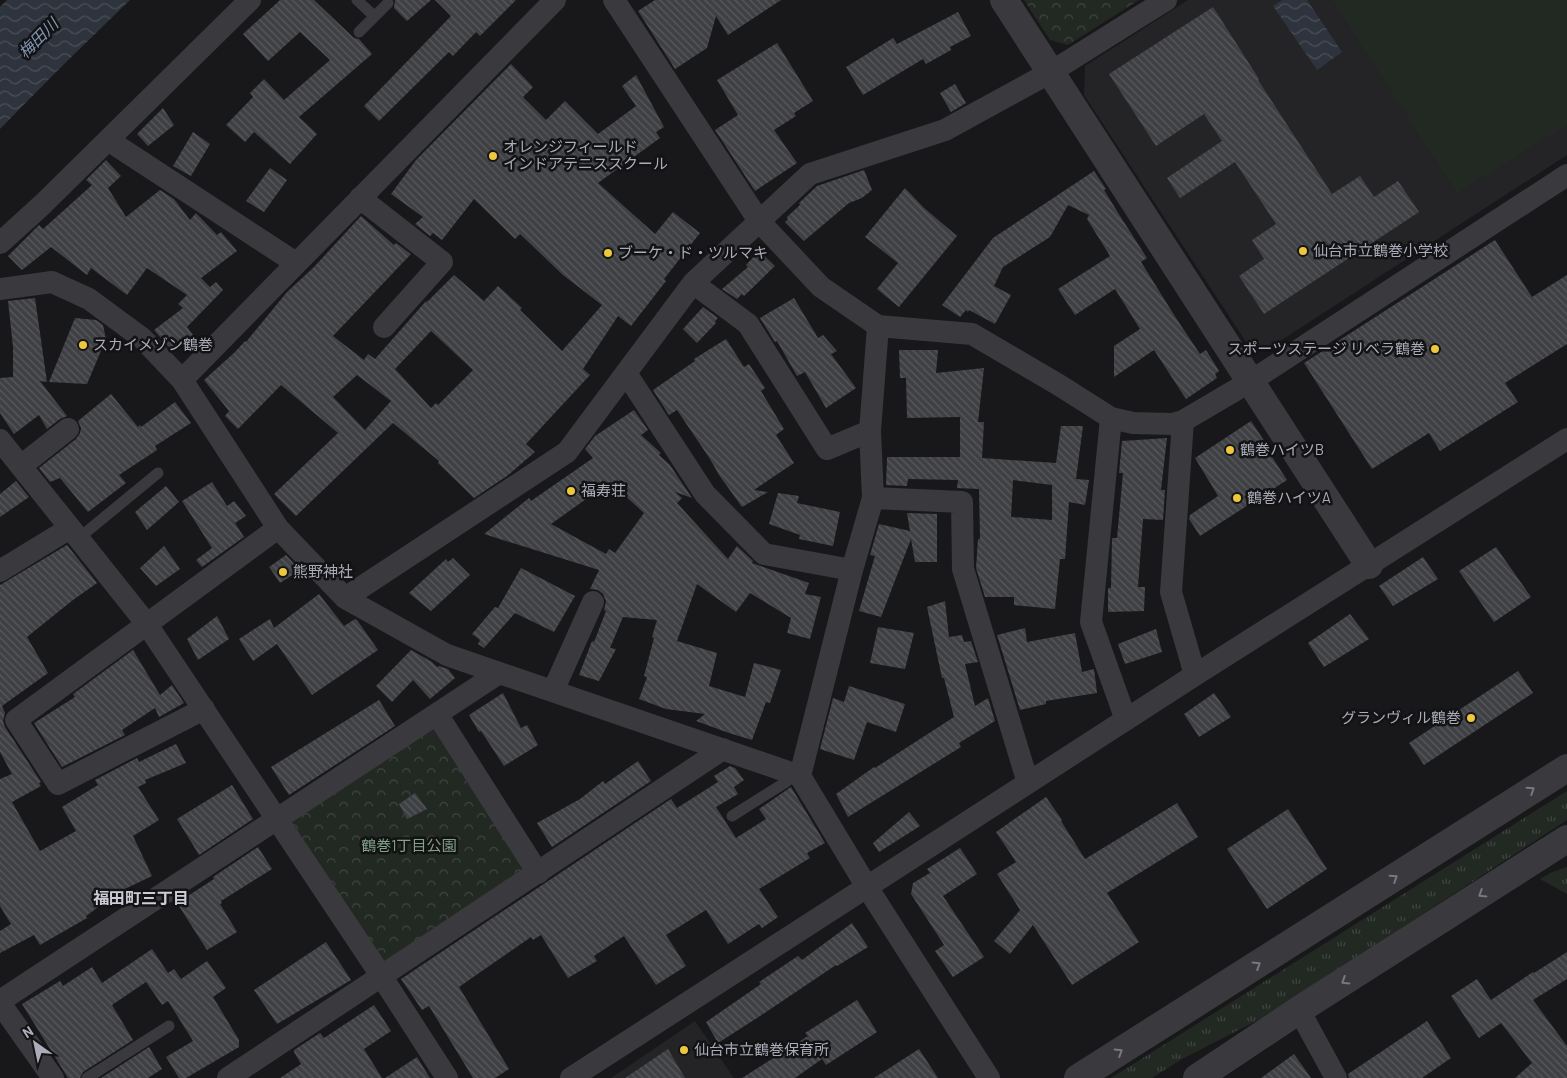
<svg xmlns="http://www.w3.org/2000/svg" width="1567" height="1078" font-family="Barlow,'Noto Sans JP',sans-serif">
<defs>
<pattern id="grass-tufts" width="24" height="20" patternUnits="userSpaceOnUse" patternTransform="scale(1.25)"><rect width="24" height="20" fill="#222923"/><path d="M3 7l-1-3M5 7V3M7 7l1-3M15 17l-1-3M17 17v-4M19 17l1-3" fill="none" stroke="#3f4541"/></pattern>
<pattern id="forest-crowns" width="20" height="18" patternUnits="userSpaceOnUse" patternTransform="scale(1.25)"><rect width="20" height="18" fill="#222923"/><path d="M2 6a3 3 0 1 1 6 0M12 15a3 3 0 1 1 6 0" fill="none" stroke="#3f4541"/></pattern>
<pattern id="water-waves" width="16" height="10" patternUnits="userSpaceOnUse" patternTransform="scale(1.25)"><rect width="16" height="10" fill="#2e343d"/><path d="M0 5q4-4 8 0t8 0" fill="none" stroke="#4a4f57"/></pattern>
<pattern id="building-back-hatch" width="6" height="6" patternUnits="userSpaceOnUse" patternTransform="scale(1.25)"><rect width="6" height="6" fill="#3f4043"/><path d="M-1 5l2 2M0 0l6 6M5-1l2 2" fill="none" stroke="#58595c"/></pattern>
</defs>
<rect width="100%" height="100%" fill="#181719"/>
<path fill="#242326" d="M1188,0H1567V155L1271,347L1250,348L1084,95L1085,66Z
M695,1021L734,1078H611Z"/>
<path fill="url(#grass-tufts)" d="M1567,791V820L1266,1016L1182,1059L1152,1078H1111Z
M1567,867V894L1540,879L1550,873Z"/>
<path fill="url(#forest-crowns)" d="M1024,0H1139L1068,45L1050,40Z
M437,714L538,873L382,977L277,819Z"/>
<path fill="#222923" d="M1332,0H1567V125L1457,193Z"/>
<path fill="url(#water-waves)" d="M7,0H130L60,68L0,129V7Z
M1282,0H1307L1342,52L1317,70L1273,6Z"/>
<path fill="url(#building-back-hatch)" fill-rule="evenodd" d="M280,0H314L354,38L359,39L372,54L299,117L317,134L290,164L254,132L245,142L226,125L253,97L250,93L264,79L284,100L330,60L300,32L268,61L243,34Z
M395,0H431L407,21L394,8Z
M435,0H516L480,36L476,32L453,56L449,52L379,121L364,106L451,16Z
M655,0H781L728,35L716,16L707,48L675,69L638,11Z
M1213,7L1259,79L1258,80L1332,194L1360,176L1374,197L1398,181L1419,212L1264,314L1239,276L1264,259L1252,240L1276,224L1235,162L1180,198L1167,178L1222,141L1204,114L1156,146L1109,74Z
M958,12L971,36L950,47L951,50L926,64L923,59L863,95L846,67L893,38L897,44Z
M777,43L813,101L794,113L796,116L774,130L797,163L755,191L715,130L738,115L717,80Z
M511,64L533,87L523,97L546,120L565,101L598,134L636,106L622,86L636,75L664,127L656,132L660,138L598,183L655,234L673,212L700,233L664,279L666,281L631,326L618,316L583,369L590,375L526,444L535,452L507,476L474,498L438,463L439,461L393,423L296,516L274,494L338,433L281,385L238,429L225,416L229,411L204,380L235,352L245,341L246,342L287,292L314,267L361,216L394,245L396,243L411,254L333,336L364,360L368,354L375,359L426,301L427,302L454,275L484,301L498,286L522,308L520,310L562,351L602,305L563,275L520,234L515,239L474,199L442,240L433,233L430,236L415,224L423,217L391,194L416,160ZM431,331L473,370L438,405L436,403L431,408L395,369ZM357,375L391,401L365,430L333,397Z
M955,84L966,103L951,112L940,93Z
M163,108L174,125L148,146L137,134Z
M193,132L210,144L191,176L173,166Z
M106,160L121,176L108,188L126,217L160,190L174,199L190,220L196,213L217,235L221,232L237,251L201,278L210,287L216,282L223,290L187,327L193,335L172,351L154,330L183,308L178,304L187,295L147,268L127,295L91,268L87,275L51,247L22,270L8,256L39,225L43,229L92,185L86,180Z
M270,168L287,180L264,212L246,201Z
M864,170L872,190L862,198L849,203L804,241L785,222L788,219L787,217L800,205L799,203L817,186Z
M1094,171L1106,189L1104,190L1120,216L1147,258L1141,262L1176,318L1200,354L1206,350L1219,371L1215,374L1217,378L1186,399L1154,350L1114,377V346L1140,329L1115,289L1075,315L1058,289L1110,256L1087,219L1089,215L1068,205L1050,237L1003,267L994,286L1011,295L995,324L969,310L968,312L966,310L960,317L942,305L993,238Z
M905,188L923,207L957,236L899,307L877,289L898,263L865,237Z
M1495,240L1532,297L1567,275V344L1505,383L1518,402L1440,451L1429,433L1372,469L1304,363Z
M759,251L775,266L744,296L742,294L737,299L722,289L748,267L746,265Z
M35,298L47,382L40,381L67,416L60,419L47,429L39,415L14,434L0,413V378L13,377V347L8,301Z
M794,298L818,338L823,335L837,351L831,354L856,388L826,408L805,372L797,376L777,341L775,342L760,318Z
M703,307L718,318L715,321L716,323L697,343L683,329Z
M75,318L96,320L103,325L106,339L87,384L49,382Z
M726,339L744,367L749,364L765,388L761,391L784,429L776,435L794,463L754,490L768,492L742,507L719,475L710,459L677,410L669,415L653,390L695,361L694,359Z
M899,350H938L936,373L984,368L978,422H984L982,458L1056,463L1061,426H1083L1076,479L1089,480L1085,505L1069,502L1065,559H1060L1055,609L1014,605V597H985L976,568L978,539H980L979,489L957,488L958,480L908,479L907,486L886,485L887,457H960V417L907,418L906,378H900ZM1013,480L1052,485V520L1011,517Z
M111,394L138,427L140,425L141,427L175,402L191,423L155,446L157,450L119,475L126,483L88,512L60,478L50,482L39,468L76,439L80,433L81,428L78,421Z
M634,410L648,430L641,435L661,453L659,455L670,465L692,498L675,492L682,498L677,503L728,559L737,546L753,561L752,563L809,583L805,594L821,597L810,639L787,633L791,618L750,593L736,612L697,584L677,641L717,653L709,686L745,697L754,663L781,670L770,703L766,702L752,740L729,733L696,721L705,714L666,709L639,699L647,677L644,676L654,638L652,637L657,620L623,617L610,648L616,649L599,681L579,675L592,641L594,642L606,611L604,610L606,601L603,594L598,590L590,589L599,570L484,534L529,498L531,501L593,458L585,449L595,436ZM610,482L644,513L615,553L609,549L606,554L551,524Z
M1251,421L1265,442L1263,443L1287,480L1200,536L1189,519L1190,515L1218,496L1195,458Z
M1167,438L1161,490H1165L1163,520L1143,519L1138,587H1145L1144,611L1108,612V588H1111L1112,538H1117L1123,473H1119L1122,441Z
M16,481L29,497L0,517V494Z
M212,482L227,506L234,501L246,516L235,523L244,537L202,567L196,560L212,548L182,501Z
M166,486L179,502L147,530L135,512Z
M778,493L799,496L797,503L840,512L833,546L799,539L800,535L769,524Z
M907,513L937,514V562H915L911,539L881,617L859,611L875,556L870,555L879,524L910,531Z
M67,545L97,583L73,600L27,637L48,673L2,706L5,713L3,721L5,727L41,782L39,783L41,786L12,802L40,851L76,831L62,807L98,785L95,780L137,758L139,762L176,744L186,763L145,780L146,783L138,787L159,820L133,836L152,876L106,898L108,900L86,916L87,918L40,945L34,935L0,953V931L11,924L0,906V779L12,774L0,752V585Z
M164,546L180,569L156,586L140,568Z
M1496,547L1531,597L1494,622L1459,571Z
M286,555L300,570L280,583L269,567Z
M1423,557L1438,579L1393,606L1379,586Z
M453,558L470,575L431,611L409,593L446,559L448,562Z
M521,568L575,596L554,632L515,613L484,648L478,644L480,640L472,634L495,607L498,608Z
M319,594L344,626L355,619L357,620L378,650L312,695L277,644L253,661L239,639L270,619L274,628Z
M945,601L949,637L962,635L964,642L971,641L978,662L965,664L975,706L988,698L995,721L959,743L961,747L848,817L836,794L874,767L875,768L954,717L944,678H942L927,607Z
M1350,614L1369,639L1324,667L1308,643Z
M217,616L229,639L198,660L187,639Z
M878,627L914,633L905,669L870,663Z
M1025,628L1027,642L1075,633L1082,672L1094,669L1097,693L1046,701V704L1020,710L997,635Z
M1156,629L1162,652L1125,664L1118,644Z
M133,650L160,695L172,685L184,703L159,717L155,708L122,730L125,735L62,767L34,723L75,697L73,694Z
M411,650L432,662L437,667L439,666L448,669L455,678L430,699L413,680L392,702L376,686Z
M1518,671L1533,693L1424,765L1409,743Z
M849,686L905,704L896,732L867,722L854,760L820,749L833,698L844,702Z
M503,693L521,728L527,725L538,745L504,766L481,731L479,732L469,715Z
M1214,693L1231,717L1199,737L1184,714Z
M379,700L395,726L289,795L271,767Z
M638,761L651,781L552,847L537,823L580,799L603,781L605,784Z
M730,766L735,768L744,780L734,787L738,794L716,807L736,838L766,819L759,809L791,787L825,843L807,853L810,858L759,889L778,917L762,928L759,924L728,944L706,910L666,935L686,966L656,985L624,936L594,956L597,961L568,978L541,935L533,940L531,937L459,987L509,1069L495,1078H473L429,1006L422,1010L401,979L671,799L677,808L718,782L714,776Z
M232,785L253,819L199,855L177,819Z
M415,793L427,809L407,819L399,804Z
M1046,797L1062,820L1061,821L1085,859L1177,803L1198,837L1107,893L1139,942L1072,985L1033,925L1010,954L994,941L1020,910L997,874L1016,862L996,832Z
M1288,809L1327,869L1267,909L1227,849Z
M909,812L920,826L879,852L873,843Z
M258,847L272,869L221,901L222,903L220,904L237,932L207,950L177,903L214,879L213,877Z
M960,848L977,874L943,896L984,957L953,977L935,951L944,945L911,894L913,883L930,873L927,869Z
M852,923L868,947L837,966L836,965L757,1018L718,1043L706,1022L761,984L759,982L798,956L802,960Z
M326,942L351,980L277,1024L254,990Z
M152,949L168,973L174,969L181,979L207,961L226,988L213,997L239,1040V1047L186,1078H179L166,1057L193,1041L168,1001L162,1005L146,982L112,1005L133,1040L83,1072L80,1078H68L22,1004L60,981L63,986L92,967L102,983Z
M1567,952V979L1533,1000L1567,1046V1078H1515L1532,1063L1501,1023L1479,1038L1451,996L1477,979L1491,1000L1533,972L1534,973Z
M857,1000L877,1032L826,1065L822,1059L795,1078H742L808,1036L805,1033Z
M374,1005L391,1031L364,1049L382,1078H280L301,1064L294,1052V1050L320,1033L324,1038Z
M1427,1021L1451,1058L1422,1078H1349L1348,1074Z
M149,1047L162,1069L148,1078H101Z
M668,1049L685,1078H625Z
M919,1049L938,1078H874Z
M1294,1054L1311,1078H1261Z
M417,1057L430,1078H385Z"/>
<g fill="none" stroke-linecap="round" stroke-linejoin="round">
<path stroke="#39393e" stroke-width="11" d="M357,0L374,16
M359,32L388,3
M79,538L158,473
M732,816L786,782L790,772
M87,1078L169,1026"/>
<path stroke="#39393e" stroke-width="22" d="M614,0L759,221L821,287L878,326L972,334L1059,385L1111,418L1133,423L1172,424L1183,421L1251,381L1567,175
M108,140L296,263
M360,198L442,262L384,327
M0,243L43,204L250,0
M693,283L748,324L827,449L870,431
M0,289L52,282L89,299L142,338L182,380L278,528L345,598L447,655L800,776L867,887L989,1078
M626,373L705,494L764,554L852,570
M182,380L555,0
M1111,418L1091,622L1126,720
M1183,421L1171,592L1195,675
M0,440L146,623L382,977L447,1078
M21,466L68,429
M873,498L962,502L963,569L1028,783
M0,571L70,528
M345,598L567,452L693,283L810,174L945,130L1051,72L1166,0
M553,691L593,602
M204,709L58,784L16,720L278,528
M437,714L538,873
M800,776L852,570L873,498L870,431L878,326
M0,1001L499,673
M0,1003L53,1078
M1299,1010L1336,1078
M228,1078L723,749
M571,1078L1195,675L1567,439"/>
<path stroke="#39393e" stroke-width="28" d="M1004,0L1369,565
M1078,1078L1567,768
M1197,1078L1299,1010L1567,839"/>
</g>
<defs><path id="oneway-chevron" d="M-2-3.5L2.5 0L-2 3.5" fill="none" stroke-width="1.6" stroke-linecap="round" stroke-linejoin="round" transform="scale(1.25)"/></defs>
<g stroke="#777982">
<use href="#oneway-chevron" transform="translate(1531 790) rotate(-33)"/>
<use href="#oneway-chevron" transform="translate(1394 878) rotate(-33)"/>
<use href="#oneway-chevron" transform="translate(1482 894) rotate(148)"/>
<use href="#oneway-chevron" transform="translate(1257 965) rotate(-32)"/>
<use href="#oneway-chevron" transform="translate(1345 981) rotate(148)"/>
<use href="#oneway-chevron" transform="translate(1119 1052) rotate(-32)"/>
</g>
<g fill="#edc73c" stroke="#131214" stroke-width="2">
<circle cx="493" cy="156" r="5"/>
<circle cx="1303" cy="251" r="5"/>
<circle cx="608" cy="253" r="5"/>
<circle cx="83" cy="345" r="5"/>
<circle cx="1435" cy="349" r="5"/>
<circle cx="1230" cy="450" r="5"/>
<circle cx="571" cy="491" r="5"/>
<circle cx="1237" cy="498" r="5"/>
<circle cx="283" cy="572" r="5"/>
<circle cx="1471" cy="718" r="5"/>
<circle cx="684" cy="1050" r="5"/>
</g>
<g text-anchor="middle" stroke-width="5" stroke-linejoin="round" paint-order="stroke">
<g font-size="15" fill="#aaadb9" stroke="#131214" text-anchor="start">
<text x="503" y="152">オレンジフィールド<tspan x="503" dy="17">インドアテニススクール</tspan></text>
<text x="1313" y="256">仙台市立鶴巻小学校</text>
<text x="618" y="258">ブーケ・ド・ツルマキ</text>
<text x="93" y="350">スカイメゾン鶴巻</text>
<text x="1425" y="354" text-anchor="end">スポーツステージ リベラ鶴巻</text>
<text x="1240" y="455">鶴巻ハイツB</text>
<text x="581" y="496">福寿荘</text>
<text x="1247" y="503">鶴巻ハイツA</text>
<text x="293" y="577">熊野神社</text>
<text x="1461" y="723" text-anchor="end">グランヴィル鶴巻</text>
<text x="694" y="1055">仙台市立鶴巻保育所</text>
</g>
<g font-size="15" fill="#82a388" stroke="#131214">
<text x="409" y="851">鶴巻1丁目公園</text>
</g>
<g font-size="16" font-style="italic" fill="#8296b3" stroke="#131214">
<text transform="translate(38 38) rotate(-45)" y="6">梅田川</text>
</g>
<g font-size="16" font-weight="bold" fill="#cbccd5" stroke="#131214">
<text x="141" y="904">福田町三丁目</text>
</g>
</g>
<g transform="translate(35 1043) rotate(327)" stroke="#131214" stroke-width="4" paint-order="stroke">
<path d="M0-4L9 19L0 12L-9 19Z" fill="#aaadb9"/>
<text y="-8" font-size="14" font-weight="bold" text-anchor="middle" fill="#aaadb9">N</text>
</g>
</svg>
